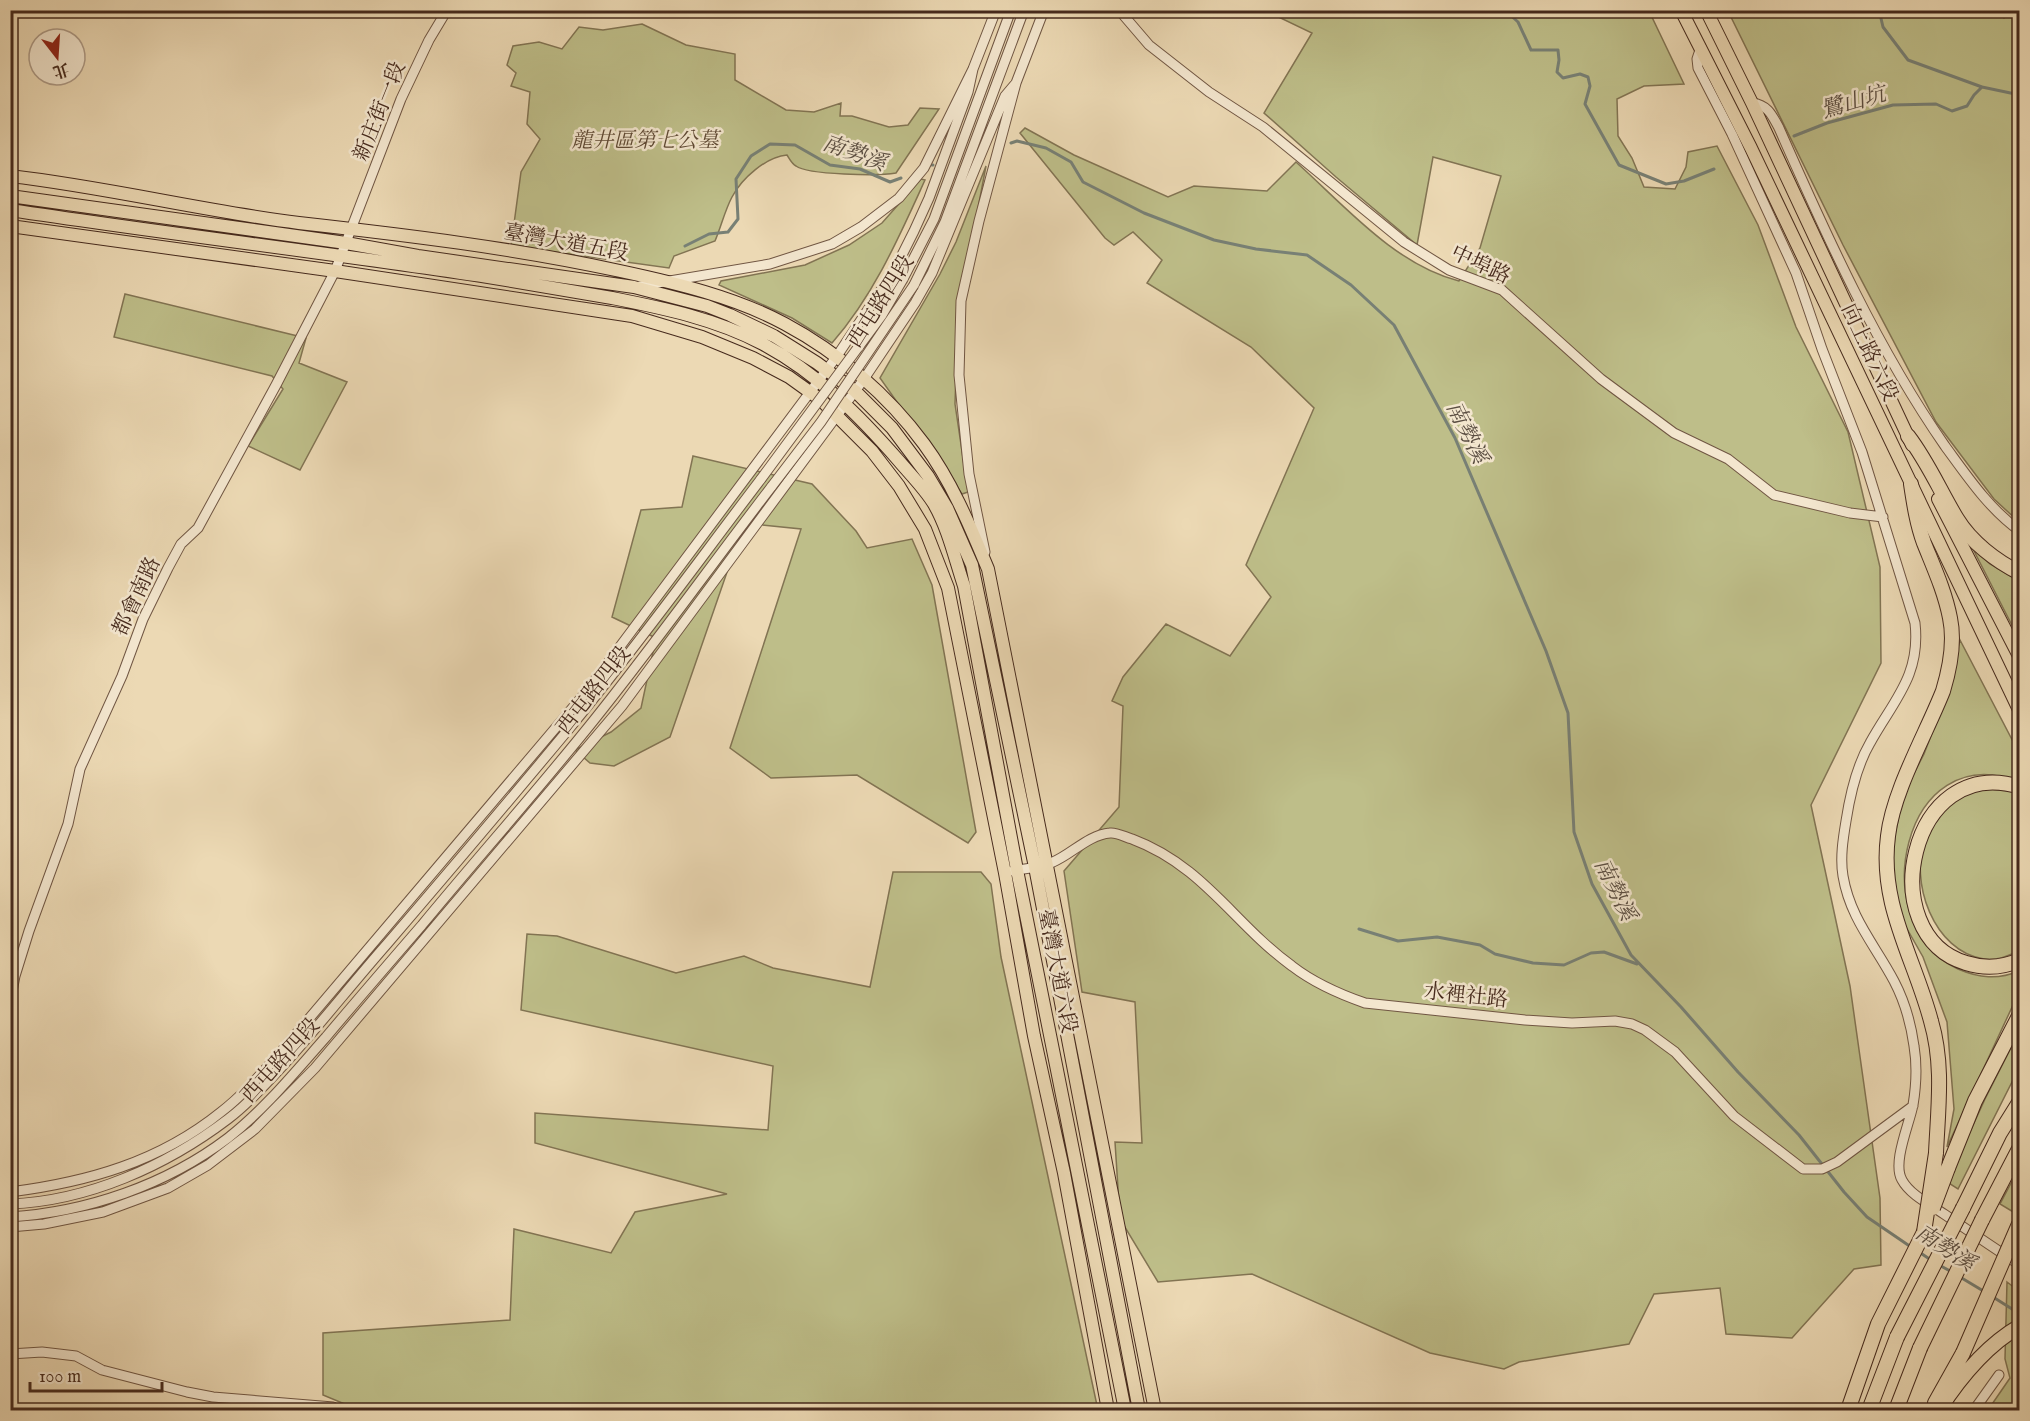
<svg xmlns="http://www.w3.org/2000/svg" width="2030" height="1421" font-family="'IM FELL English','Noto Serif TC',serif">
<rect width="100%" height="100%" fill="#ecd9b4"/>
<filter id="stains"><feTurbulence type="fractalNoise" baseFrequency=".00333" numOctaves="4"/><feColorMatrix values="0 0 0 0 .2 0 0 0 0 .09 0 0 0 0 .02 0 0 0 .5 -.17"/></filter>
<radialGradient id="worn" r=".72"><stop offset=".6" stop-color="#630" stop-opacity="0"/><stop offset="1" stop-color="#630" stop-opacity=".3"/></radialGradient>
<path fill="#bebe89" stroke="#827453" stroke-width="1.5" d="M1998,10L2004,18L2014,11H2020L2019,522L1994,499L1936,422L1843,245L1728,11Z
M1266,11H1649L1684,84L1644,86L1617,99L1618,136L1632,158L1644,187L1675,189L1686,167L1688,152L1717,146L1758,225L1796,327L1848,432L1880,567L1881,663L1811,805L1850,986L1880,1198L1881,1265L1854,1269L1792,1338L1726,1334L1720,1288L1654,1294L1629,1344L1519,1362L1504,1369L1430,1353L1252,1274L1158,1282L1120,1219L1115,1142L1142,1143L1135,1002L1082,992L1064,871L1119,807L1123,706L1112,701L1123,677L1166,624L1230,656L1271,597L1246,565L1314,408L1251,347L1147,283L1162,260L1133,232L1114,245L1105,238L1020,133L1025,128L1074,155L1168,197L1194,186L1267,191L1296,162C1344,205 1395,265 1459,281L1480,248L1501,176L1433,157L1417,245L1336,177L1264,113L1312,33Z
M642,24L686,45L735,54V80L786,110L814,112L841,103L840,116H852L889,127L908,125L920,108L939,109L896,173C879,176 808,175 796,166C792,164 789,158 787,155C766,157 742,178 732,197C725,210 721,227 715,241L674,256L669,268L511,246L521,172L540,139L527,124L530,92L511,86L516,73L507,65L513,46L539,42L562,49L579,27L603,30Z
M986,166L958,314L955,404L968,492L962,494L880,378L940,274L956,242Z
M921,179L925,180C899,237 874,295 832,343L792,318L719,285L721,281L805,265L849,245L882,223Z
M125,294L306,338L299,363L347,382L300,470L248,446L283,389L272,376L114,337Z
M693,456L812,484L856,531L867,548L912,539L932,585L976,832L968,843L857,775L771,778L730,748L801,529L744,523L670,737L614,766L590,763L575,750L611,732L641,708L656,638L612,617L641,510L682,507Z
M1973,549L1990,564L2019,581V639Z
M1960,640L2019,753V782C1903,735 1862,926 1958,969C1979,978 1998,980 2019,971L2020,990L1947,1147L1954,1109L1947,1022L1923,957L1902,920L1891,883L1895,834L1900,811L1908,785L1924,754L1943,705Z
M1978,788L2019,792V951C2008,956 1996,961 1984,959C1934,952 1908,881 1926,837C1928,831 1934,824 1938,818C1941,813 1945,806 1949,803C1956,797 1969,793 1978,788Z
M893,872H981L991,884L1001,957L1098,1410H359L323,1395V1333L510,1320L514,1229L611,1253L635,1212L727,1194L535,1143V1113L768,1130L773,1066L521,1010L527,934L557,936L676,973L744,956L773,968L870,987Z
M2019,1032V1068L1958,1189L1947,1182L1985,1099Z
M2019,1168V1200L2015,1213L2000,1204Z
M2007,1282L2019,1291V1410H1988L2010,1378L2005,1359Z"/>
<g fill="none" stroke-linecap="round" stroke-linejoin="round">
<path stroke="#788075" stroke-width="3" d="M1505,10L1518,22L1531,50H1558L1559,60L1557,72L1563,78L1580,74L1588,77L1590,86L1585,104L1619,165L1666,184L1684,181L1714,169
M1879,10L1883,27L1908,60L1982,87
M1794,136L1827,123L1893,105L1936,104L1952,111L1967,106L1974,95L1982,87L2020,95
M1011,143L1017,141L1046,148L1071,162L1083,182L1144,213L1214,240L1256,249L1307,255L1351,285L1394,325L1455,438L1546,651L1568,713L1574,832L1592,884L1631,955L1681,1007L1738,1072L1799,1135L1844,1192L1867,1217L1911,1247
M932,165H933
M685,246L709,234L728,232L738,219L736,179L751,156L770,144L795,145L830,165L860,169L890,182L901,178
M1359,929L1398,941L1437,937L1480,945L1495,954L1533,963L1564,965L1591,953L1604,952L1637,964
M1919,1252L1931,1260
M1939,1265L1952,1272
M1960,1277L1985,1292
M1993,1297L2020,1314"/>
<g stroke="#705643" stroke-width="11">
<path id="minor" d="M1119,10L1149,45L1209,92L1263,127L1404,242L1449,270L1502,290L1601,379L1674,433L1728,459L1774,495L1850,513L1883,517
M1701,47L1697,59L1698,68L1732,134L1796,273L1822,349L1862,452L1915,623C1921,676 1893,701 1870,743C1856,767 1850,795 1846,821C1843,839 1840,858 1843,876C1850,918 1875,945 1894,981C1905,1002 1911,1024 1914,1046C1917,1064 1916,1087 1913,1105C1909,1125 1892,1163 1902,1180C1910,1195 1931,1205 1944,1214C1969,1231 1994,1248 2020,1265
M1752,103C1768,105 1772,115 1779,128C1827,237 1877,348 1945,446C1967,476 1989,509 2020,531
M903,279L934,219L1011,10
M914,285L945,222L1024,10
M640,286L770,264L832,244L861,227L899,198L924,168L973,69L996,10
M985,552L969,474L959,375L961,301L979,221L1016,83L1044,10
M1013,871C1026,868 1042,868 1053,862C1072,854 1088,835 1110,833C1116,832 1125,837 1132,839C1204,866 1234,924 1292,966C1314,983 1339,994 1365,1003L1525,1020L1572,1023L1615,1021L1632,1024L1645,1030L1675,1052L1734,1116L1803,1169H1822L1837,1162L1913,1106
M10,1002L15,976L29,931L68,824L80,769L122,676L143,619L168,568L181,544L198,528L276,385L335,271L401,99L429,40L447,10
M10,1192C88,1182 159,1162 221,1112C243,1095 261,1074 279,1054L586,692L837,356L895,269L914,231L929,198L968,92L973,69
M10,1204C88,1201 166,1166 228,1119C247,1105 262,1088 278,1071C316,1030 350,986 387,944C448,873 508,802 568,730C635,649 697,563 761,479
M10,1217C87,1212 166,1185 228,1138C265,1109 295,1072 326,1037C358,999 390,962 422,925C479,856 538,790 594,720C655,644 712,564 772,486
M10,1227L44,1224L103,1212L168,1188L208,1165L255,1129L315,1068L622,706L864,379L915,303L932,273L1005,96L1016,83
M10,1354L42,1352L76,1356L102,1370L187,1392L213,1397L333,1407L335,1410
M1974,1410L1999,1375"/>
</g>
<g stroke="#462a1d" stroke-width="14">
<path id="major" d="M1681,10L1751,148L2020,712
M1706,10L1752,103L1912,445
M10,176C107,187 202,211 299,223C406,235 514,248 620,271C676,283 735,297 785,324C839,353 888,395 924,444C952,482 970,526 988,569L1155,1410
M10,196L346,243L418,256L634,287L707,306L730,315L774,336L817,363L855,391L892,428L928,476L947,508L972,565L1035,867L1139,1410
M10,210C169,234 329,253 488,277C529,284 570,291 612,298C663,308 716,319 763,344C817,373 859,415 899,461C910,474 925,489 934,504C948,528 955,559 964,586L1017,870L1125,1410
M10,226L335,271L632,316L702,337L753,358L789,377L821,400L872,451L899,486L925,529L948,588L1005,873L1034,1036L1064,1173L1108,1410
M1938,499L2020,658"/>
</g>
<g stroke="#462a1d" stroke-width="16">
<path id="highway" d="M1908,436C1928,462 1940,491 1957,519C1971,542 1996,561 2020,573
M1911,484C1914,504 1917,524 1924,543C1934,568 1945,592 1950,618C1955,642 1950,668 1943,691C1926,734 1893,791 1888,836C1879,905 1914,957 1931,1021C1944,1065 1938,1108 1936,1153
M2020,787C1909,752 1872,935 1966,963C1985,969 2002,968 2020,960
M1948,1168L1975,1101L2020,1014
M1963,1208L2000,1133L2020,1101
M1982,1220L2020,1147
M1935,1403L1963,1353
M1848,1410L1878,1324L1924,1232
M1869,1410L1897,1337
M1896,1410L1920,1348
M1939,1410C1959,1379 1987,1345 2020,1326"/>
</g>
<use href="#minor" stroke="#f3e6ce" stroke-width="9"/>
<use href="#major" stroke="#ecd9b4" stroke-width="12"/>
<use href="#highway" stroke="#ecd9b4" stroke-width="14"/>
<g stroke="#705643" stroke-width="11" stroke-linecap="butt">
<path id="minor-bridge" d="M761,479L882,315L903,279
M772,486L821,422L914,285"/>
</g>
<g stroke="#462a1d" stroke-width="16" stroke-linecap="butt">
<path id="highway-bridge" d="M1933,1208L1948,1168
M1924,1232L1936,1153
M1897,1337L1963,1208
M1920,1348L1982,1220
M1963,1353L2019,1224"/>
</g>
<use href="#minor-bridge" stroke="#f3e6ce" stroke-width="9"/>
<use href="#highway-bridge" stroke="#ecd9b4" stroke-width="14"/>
</g>
<g text-anchor="middle" stroke-width="5" stroke-linejoin="round" paint-order="stroke">
<g font-size="21" fill="#462a1d" stroke="#f3e6ce">
<text transform="translate(379 111) rotate(-68)" y="7">新庄街一段</text>
<text transform="translate(566 242) rotate(10)" y="7">臺灣大道五段</text>
<text transform="translate(1481 264) rotate(25)" y="7">中埠路</text>
<text transform="translate(880 301) rotate(-58)" y="7">西屯路四段</text>
<text transform="translate(1870 352) rotate(65)" y="7">向上路六段</text>
<text transform="translate(136 596) rotate(-65)" y="7">都會南路</text>
<text transform="translate(593 690) rotate(-52)" y="7">西屯路四段</text>
<text transform="translate(1058 971) rotate(79)" y="7">臺灣大道六段</text>
<text transform="translate(1466 995) rotate(6)" y="7">水裡社路</text>
<text transform="translate(280 1060) rotate(-48)" y="7">西屯路四段</text>
</g>
<g font-size="21" font-style="italic" fill="#5e4833" stroke="#f3e6ce">
<text x="645" y="147">龍井區第七公墓</text>
</g>
<g font-size="22" font-style="italic" fill="#5b4e42" stroke="#f3e6ce">
<text transform="translate(1853 101) rotate(-16)" y="8">鷺山坑</text>
<text transform="translate(855 152) rotate(20)" y="8">南勢溪</text>
<text transform="translate(1468 432) rotate(64)" y="8">南勢溪</text>
<text transform="translate(1616 889) rotate(64)" y="8">南勢溪</text>
<text transform="translate(1946 1247) rotate(33)" y="8">南勢溪</text>
</g>
</g>
<rect width="2030" height="1421" fill="none" stroke="#ecd9b4" stroke-width="36"/>
<rect x="12" y="12" width="2006" height="1397" fill="none" stroke="#462a1d" stroke-width="3"/>
<rect x="18" y="18" width="1994" height="1385" fill="none" stroke="#462a1d" stroke-width="1.5"/>
<g transform="translate(57 57) rotate(163)"><circle r="28" fill="#f3e6ce" stroke="#ae9b87" stroke-width="1.5"/>
<path d="M0-4.5L10 22L0 15L-10 22Z" fill="#8f2418"/>
<text y="-9" font-size="16" font-weight="bold" text-anchor="middle" fill="#462a1d">北</text>
</g>
<path d="M30 1382v9h132v-9" fill="none" stroke="#462a1d" stroke-width="3"/>
<text x="39" y="1382" font-size="18" fill="#462a1d" stroke="#f3e6ce" stroke-width="4.5" paint-order="stroke">100 m</text>
<rect width="100%" height="100%" filter="url(#stains)"/>
<rect width="100%" height="100%" fill="url(#worn)"/>
</svg>
